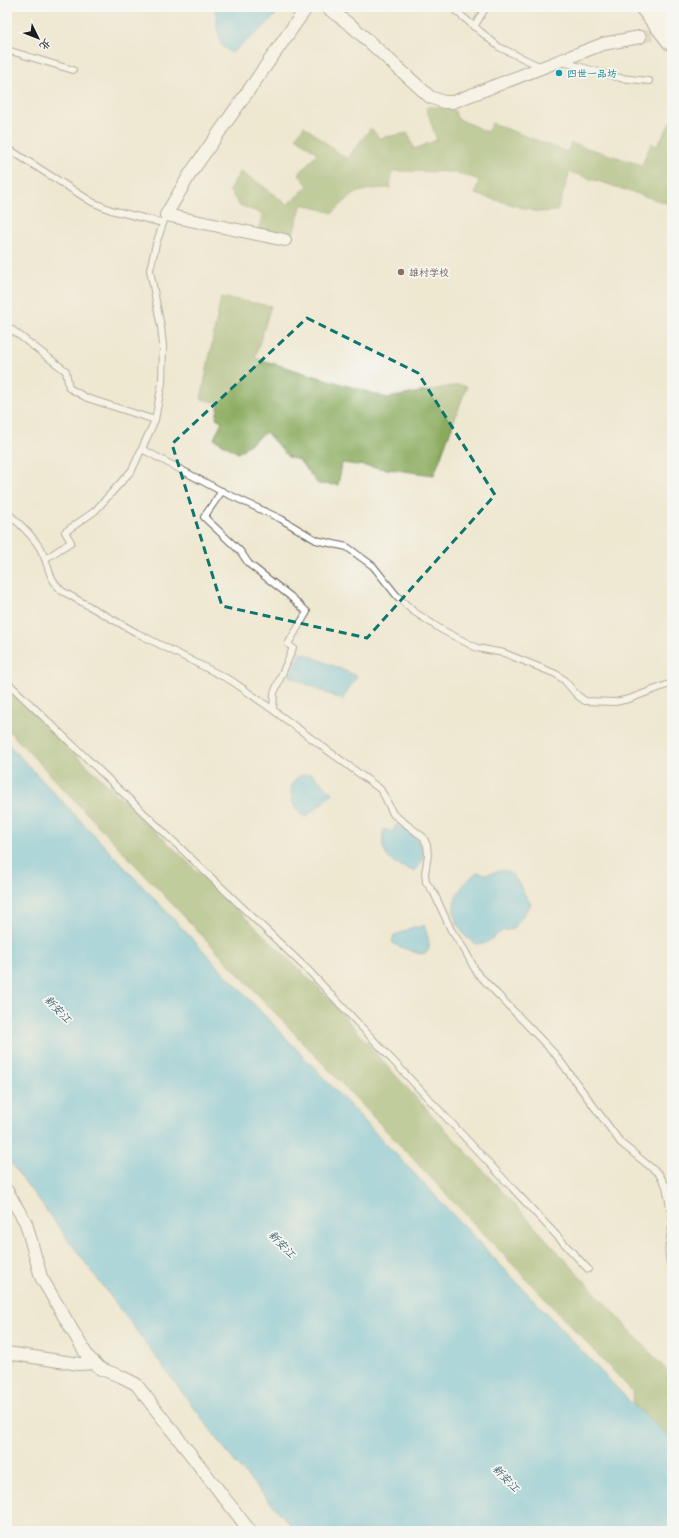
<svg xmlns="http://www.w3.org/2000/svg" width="679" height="1538" font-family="Mali,'LXGW WenKai TC',sans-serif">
<rect width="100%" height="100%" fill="#f6f6f2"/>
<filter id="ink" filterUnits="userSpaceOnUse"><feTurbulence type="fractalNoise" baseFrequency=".025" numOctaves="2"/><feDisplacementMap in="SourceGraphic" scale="8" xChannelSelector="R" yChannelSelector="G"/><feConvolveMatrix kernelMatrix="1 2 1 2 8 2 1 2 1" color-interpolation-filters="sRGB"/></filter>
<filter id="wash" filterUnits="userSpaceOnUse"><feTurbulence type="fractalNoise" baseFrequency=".012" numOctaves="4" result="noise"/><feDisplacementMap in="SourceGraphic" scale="16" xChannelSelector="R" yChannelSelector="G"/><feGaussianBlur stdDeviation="0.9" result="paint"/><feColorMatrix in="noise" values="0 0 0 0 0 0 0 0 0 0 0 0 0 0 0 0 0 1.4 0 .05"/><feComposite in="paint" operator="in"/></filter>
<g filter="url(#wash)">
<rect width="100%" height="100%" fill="#efe8d1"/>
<path fill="#8aaa5d" stroke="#53633c" d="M431,106L455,111L457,118L487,132L492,123L567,152L571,143L642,165L651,143L657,146L672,120V205L570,172L557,211L537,212L475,194L479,180L454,172L392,171L390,188C359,189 355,191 333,213L302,204L292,237L258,230L263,214L239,205L229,190L240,172L262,185L287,205L308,186L299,174L317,153L296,137L304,126L347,159L371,128L379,138L408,133L414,149L437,140L426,108Z
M221,297L271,306L255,358L388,398L458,385L467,386L434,475L342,463L338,485L318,484L299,460L288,457L266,432L238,453L214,439L222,421L216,418L219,403L201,399Z
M7,688L328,997L378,1056L672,1376V1439L633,1405L632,1391L7,729Z"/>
<path fill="#61bfe0" stroke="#3e6e7e" d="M215,7H274L278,12L263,28L231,53L221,45L216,22Z
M301,652L357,676L342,700L289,676Z
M7,743L633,1405L672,1439V1531H296L237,1465L7,1158Z
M309,774H312L333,794L306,817C294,815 286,789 295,780C299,775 303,775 309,774Z
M396,825C408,829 429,846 422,861C421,865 417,868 415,871C391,864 378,856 384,829L392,832Z
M504,870C518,875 522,893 531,904L513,929L502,931L486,943L476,944C468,940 461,932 457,923C447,901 461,886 477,872L487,874Z
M424,925C430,942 436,962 409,950C403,948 396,946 392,942L394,935C402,934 407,928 414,927C418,926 419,928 424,925Z"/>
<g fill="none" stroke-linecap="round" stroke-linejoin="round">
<path stroke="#61bfe0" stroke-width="3.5" d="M612,7L628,8"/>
</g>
</g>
<g filter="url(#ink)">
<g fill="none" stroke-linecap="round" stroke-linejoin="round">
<path stroke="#cfc9b6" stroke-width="12" stroke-dasharray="12 6" stroke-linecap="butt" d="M640,37L671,32"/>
<g stroke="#66635b" stroke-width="8">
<path id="service" d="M451,7L499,47L541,67
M474,27L486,7
M7,50L73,70
M563,62L620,78L649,81
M7,148L92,202L111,210L163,223
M7,326L66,371L69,388L87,398L155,420
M142,449L221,491L281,519L316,540L347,547L373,566L397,596L413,611L442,630L477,648L504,653L556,674L564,680L577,695L585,701L615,702L629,699L672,683
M222,491L204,517L240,551L249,564L290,596L307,612L288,644L293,648L274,693L273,710
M7,512C19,524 33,535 41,550C50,567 47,577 62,591L137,633L232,681L273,710L380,789L385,797L393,814L423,837L427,845L428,855L425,873L426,882L434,893L451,930L464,949L477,973L555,1054L621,1143L659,1174L666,1186L672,1217
M45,559L71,542L65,532L95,511L132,470L155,420L162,383L163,345L161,327L150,270L156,244L166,215
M7,682L310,972L588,1269
M672,1227C669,1242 666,1254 672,1269"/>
</g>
<g stroke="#66635b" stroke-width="14">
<path id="minor" d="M326,7L353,27L430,97L444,102H453L603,44L640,37
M285,240L166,215L190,174L307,7
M7,1191L26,1223L41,1277L88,1357L101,1369L120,1376L136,1384L250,1531
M7,1353L79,1364L94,1363"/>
</g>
<g stroke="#66635b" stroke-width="24">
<path id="motorway" d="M647,7L672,39
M671,7L672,9"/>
</g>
<use href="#service" stroke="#fff" stroke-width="6"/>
<use href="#minor" stroke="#fff" stroke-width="12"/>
<use href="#motorway" stroke="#fff" stroke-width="22"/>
</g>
</g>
<path d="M0 0H679V1538H0ZM307,318L418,373L495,495L367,638L222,606L172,444Z" fill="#efe8d1" fill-opacity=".55" fill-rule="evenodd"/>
<path fill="none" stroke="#0f766e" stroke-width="3" stroke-dasharray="8 5" stroke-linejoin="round" d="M307,318L418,373L495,495L367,638L222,606L172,444Z"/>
<circle fill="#0f9aa8" stroke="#f6f6f2" stroke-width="1.5" cx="559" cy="73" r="4"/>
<circle fill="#8d6e63" stroke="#f6f6f2" stroke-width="1.5" cx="401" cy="272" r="4"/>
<g text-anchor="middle" stroke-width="3.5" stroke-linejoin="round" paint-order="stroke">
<g font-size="10" fill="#0d838f" stroke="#f6f6f2" text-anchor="start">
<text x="567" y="77">四世一品坊</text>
</g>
<g font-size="10" fill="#785e54" stroke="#f6f6f2" text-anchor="start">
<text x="409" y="276">雄村学校</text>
</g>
<g font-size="11" font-style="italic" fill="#385d6a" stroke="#f6f6f2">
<text transform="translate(58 1009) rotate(46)" y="4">新安江</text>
<text transform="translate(282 1244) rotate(46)" y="4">新安江</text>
<text transform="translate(506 1478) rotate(46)" y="4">新安江</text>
</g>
</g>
<rect width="679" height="1538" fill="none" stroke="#f6f6f2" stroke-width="24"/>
<g transform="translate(38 38) rotate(133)" stroke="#f6f6f2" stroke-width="3" paint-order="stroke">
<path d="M0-3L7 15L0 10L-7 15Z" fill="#1c1c1c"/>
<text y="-6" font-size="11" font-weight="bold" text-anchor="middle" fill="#1c1c1c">北</text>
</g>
</svg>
